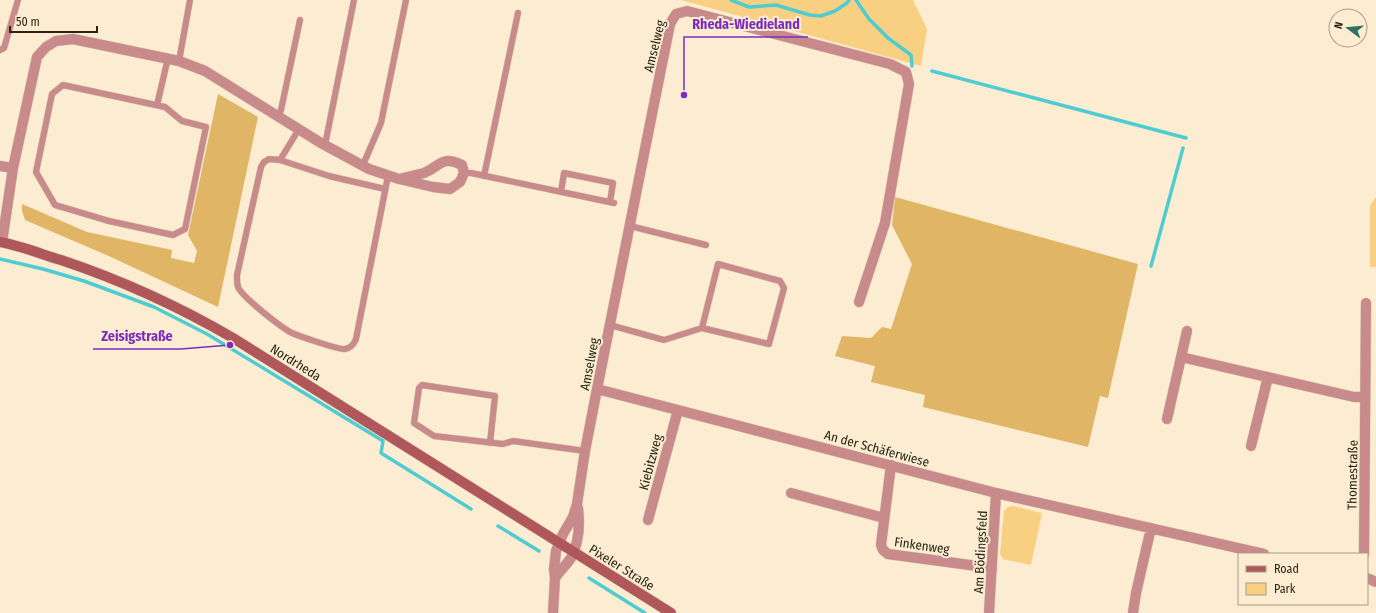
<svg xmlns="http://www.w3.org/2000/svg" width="1376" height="613" font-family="'Fira Sans Condensed',sans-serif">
<rect width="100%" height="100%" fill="#fcedd2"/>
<path fill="#f9cf82" d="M681,0H913L927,29L921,66Z
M1376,197V267H1370V205Z
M1013,506L1042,513L1031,565L1003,559L1000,554L1004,511L1008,507Z"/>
<path fill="#e0b565" d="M218,94L258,117L218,307L111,257L25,220L22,211V204L87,232L172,250L171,258L194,263L197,251L188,235Z
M895,197L1138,264L1108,398L1100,396L1088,447L923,407L925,395L871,382L875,366L835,356L842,336L871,338L882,327L891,329L912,264L892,225Z"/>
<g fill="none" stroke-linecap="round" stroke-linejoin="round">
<path stroke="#4dccd1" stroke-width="3.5" d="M731,0L749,7L776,5L810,15L821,16L835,11L847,3L849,0
M856,0L869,19L888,38L911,55L912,66
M932,71L1186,138
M0,259L43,269L84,281L154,307L207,334L383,441L381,453L471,509
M1151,266L1183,148
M498,526L539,551
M589,578L645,613"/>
<g stroke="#d6c9b0" stroke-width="7">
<path id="service" d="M0,50L4,48L18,0
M179,61L190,0
M63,85L165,107L182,121L206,127L185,229L173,235L109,221L55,205L36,172L52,94Z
M157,105L168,58
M278,116L281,110L300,20
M325,145L354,0
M280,160L299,129
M363,165L381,123L406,0
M464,173H471L614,203
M484,176L518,13
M385,189L329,176L280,160L269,159L264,162L261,167L237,275C237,279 237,284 238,287C242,297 282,328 292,333C299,336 339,350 345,349C351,348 354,344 356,339L388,176
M561,192L564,173L613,183L610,202
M630,226L706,245
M610,325L664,340L702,328L769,344L784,288L780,281L718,264L702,328
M490,443L495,396L422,385L419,388L414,423L434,436L503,444L513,441L585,451"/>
</g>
<g stroke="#d6c9b0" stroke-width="11">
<path id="minor" d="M0,166L13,168
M2,242L13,168L37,57L46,47L56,41L73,39L179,61L205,71L321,143L369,169L399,179L433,187L450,189L460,182L464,173L462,165C441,155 441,166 424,173C416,175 407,177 399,179
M1181,357L1354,397H1365
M597,389L996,493L1264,554
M1167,419L1187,331
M1251,446L1268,377
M891,465L881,545L883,550L888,554L992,568
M791,493L884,518
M648,520L678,410
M1364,554L1366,303
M555,578C560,571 566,565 571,558C579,543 580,525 578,508
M1367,578L1376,582
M553,613L555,578L554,569L556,551L563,534L573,517L577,504L585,451L597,389L670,24L676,14L687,11L890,64L906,72L909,84L885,223L859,302
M989,613L996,493
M1133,613L1136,593L1151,528"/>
</g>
<g stroke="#d6c9b0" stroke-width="11">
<path id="secondary" d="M0,242C21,246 41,254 61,260C121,280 178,306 233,338L671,613"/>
</g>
<use href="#service" stroke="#c98a8b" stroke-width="6"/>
<use href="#minor" stroke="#c98a8b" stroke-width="10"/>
<use href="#secondary" stroke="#b0575c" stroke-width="10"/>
</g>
<g text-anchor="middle" stroke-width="4" stroke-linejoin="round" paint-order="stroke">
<g font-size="13" fill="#2a2417" stroke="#fcedd2">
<text transform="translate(654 46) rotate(-76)" y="5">Amselweg</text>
<text transform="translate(296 362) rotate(32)" y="5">Nordrheda</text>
<text transform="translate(589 364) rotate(-79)" y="5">Amselweg</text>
<text transform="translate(877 448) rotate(15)" y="5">An der Schäferwiese</text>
<text transform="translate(650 462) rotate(-75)" y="5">Kiebitzweg</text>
<text transform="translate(1352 475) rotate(-89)" y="5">Thomestraße</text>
<text transform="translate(922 545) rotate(8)" y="5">Finkenweg</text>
<text transform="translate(980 552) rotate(-87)" y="5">Am Bödingsfeld</text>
<text transform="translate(622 567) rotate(32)" y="5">Pixeler Straße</text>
</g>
</g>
<path fill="none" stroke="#7b2cbf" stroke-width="1.5" d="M684 95L684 37H808M230 345L181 349H93"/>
<g fill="#7b2cbf" stroke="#fcedd2" stroke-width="1.5">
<circle cx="684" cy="95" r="4"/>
<circle cx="230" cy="345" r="4"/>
</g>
<g font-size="14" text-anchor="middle" font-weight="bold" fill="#7b2cbf" stroke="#fcedd2" stroke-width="4" stroke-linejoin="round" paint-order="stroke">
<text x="746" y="29">Rheda-Wiedieland</text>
<text x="137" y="341">Zeisigstraße</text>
</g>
<rect x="1238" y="553" width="130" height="52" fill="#fcedd2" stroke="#a89d87"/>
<rect x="1246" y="566" width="20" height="6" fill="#b0575c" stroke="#a89d87"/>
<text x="1274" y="573" font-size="12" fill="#2a2417">Road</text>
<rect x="1246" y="583" width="20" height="12" fill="#f9cf82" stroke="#a89d87"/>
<text x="1274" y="593" font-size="12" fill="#2a2417">Park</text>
<g transform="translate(1348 28) rotate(286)"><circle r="19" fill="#fcedd2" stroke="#a89d87"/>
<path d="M0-3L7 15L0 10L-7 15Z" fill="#2f7264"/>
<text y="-6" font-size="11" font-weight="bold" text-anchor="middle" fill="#2a2417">N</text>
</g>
<path d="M10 26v6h87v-6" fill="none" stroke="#2a2417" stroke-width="2"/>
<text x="16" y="26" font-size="12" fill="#2a2417" stroke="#fcedd2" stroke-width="3" paint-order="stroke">50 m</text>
</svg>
